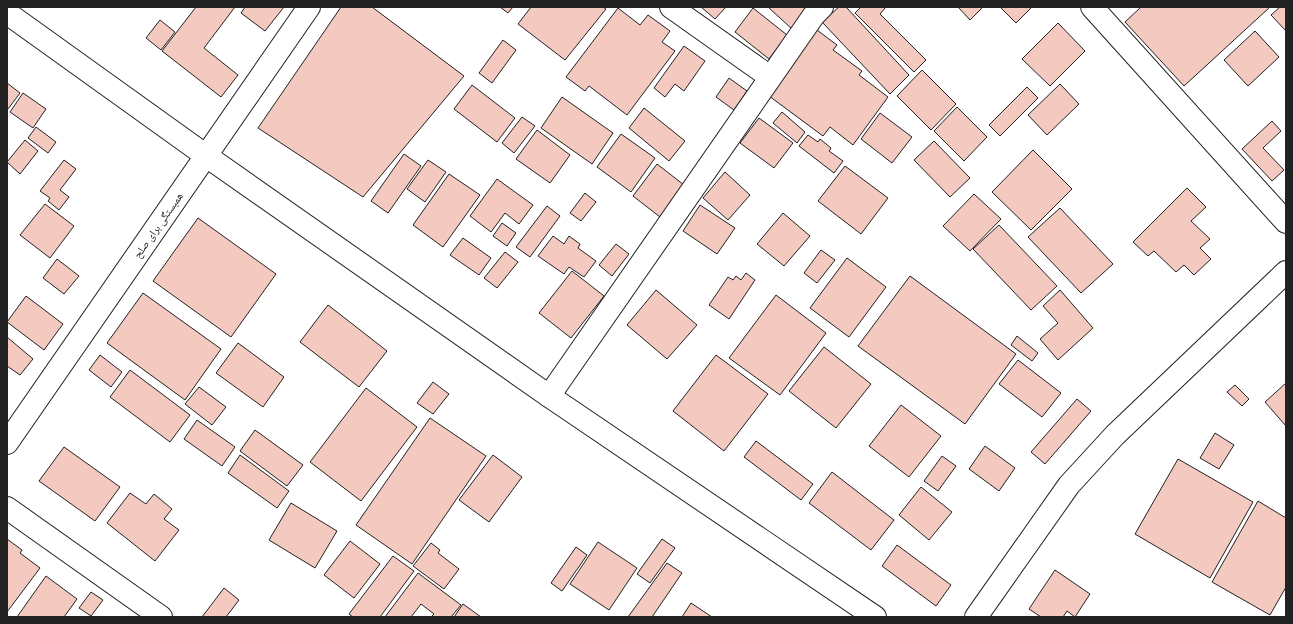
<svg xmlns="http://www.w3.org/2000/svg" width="1293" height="624" viewBox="0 0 1293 624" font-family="'PT Sans Narrow','Noto Naskh Arabic',sans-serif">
<rect width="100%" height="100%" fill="#fff"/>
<g fill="#f3c9c0" stroke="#222">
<polygon points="196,7 235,7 204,48 238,75 221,97 162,51"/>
<polygon points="245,7 284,7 265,31 241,13"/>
<polygon points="341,7 372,7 464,76 363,197 258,128"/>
<polygon points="500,7 513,7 508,13"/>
<polygon points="531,7 603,7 606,9 565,60 518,24"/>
<polygon points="701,7 726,7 715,19"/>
<polygon points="768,7 812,7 792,29"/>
<polygon points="839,7 846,7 909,75 890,94 822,22"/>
<polygon points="861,7 886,7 880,14 926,60 914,72 855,13"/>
<polygon points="958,7 983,7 970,20"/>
<polygon points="1000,7 1032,7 1016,23"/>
<polygon points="1141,7 1270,7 1184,86 1125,22"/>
<polygon points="1280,7 1286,7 1286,31 1271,15"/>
<polygon points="618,8 640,25 648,15 670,31 662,42 675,51 627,115 589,86 585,91 566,77"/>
<polygon points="753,8 787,35 769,59 735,32"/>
<polygon points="160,20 175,32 161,50 146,38"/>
<polygon points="1058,23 1085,51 1050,86 1022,59"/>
<polygon points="813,27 837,45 833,50 862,71 859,75 888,97 853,145 830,127 823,136 765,93"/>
<polygon points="1255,31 1279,57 1248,86 1224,60"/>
<polygon points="503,40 516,50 492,83 479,73"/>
<polygon points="684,46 705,61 684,91 675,84 665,97 654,88"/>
<polygon points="922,70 956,104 931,130 897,96"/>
<polygon points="729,78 747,91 734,110 716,97"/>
<polygon points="7,83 20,93 8,109 7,108"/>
<polygon points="1060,84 1079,104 1047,135 1028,115"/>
<polygon points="472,85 515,118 497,142 454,109"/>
<polygon points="1027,87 1038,98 1000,136 989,125"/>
<polygon points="23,93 46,109 33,128 10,112"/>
<polygon points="562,97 613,133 592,164 541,128"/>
<polygon points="957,107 987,137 964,161 934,131"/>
<polygon points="644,108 685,141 669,161 629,128"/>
<polygon points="782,112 805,132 797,143 773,123"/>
<polygon points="880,113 912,137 892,163 861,139"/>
<polygon points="522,117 535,126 514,153 502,143"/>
<polygon points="759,118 793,143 774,168 740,143"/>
<polygon points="1272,121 1281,131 1263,148 1284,170 1272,181 1242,149"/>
<polygon points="36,127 56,142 48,153 28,138"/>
<polygon points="537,130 570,155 550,183 516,159"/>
<polygon points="621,134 655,158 631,192 597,167"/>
<polygon points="808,135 818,142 820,139 831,148 829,151 843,161 834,173 799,146"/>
<polygon points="25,140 38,151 20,174 7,162"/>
<polygon points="934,141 970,178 950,197 914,160"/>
<polygon points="1033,150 1072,189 1031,230 992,192"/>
<polygon points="404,154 421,166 388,213 371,201"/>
<polygon points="64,160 76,169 60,190 69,197 59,210 48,201 50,198 40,191"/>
<polygon points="428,160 446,172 425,202 407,189"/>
<polygon points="657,164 684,185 660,217 633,196"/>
<polygon points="845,166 888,198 861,234 818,201"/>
<polygon points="725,172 750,195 728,220 703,198"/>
<polygon points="449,174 480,195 443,247 413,225"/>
<polygon points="497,179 533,205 519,224 505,213 491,232 470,216"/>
<polygon points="1187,188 1206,207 1191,221 1210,239 1200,248 1211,259 1194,275 1184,265 1176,272 1154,251 1148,256 1133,242"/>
<polygon points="585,193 596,202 581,221 570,213"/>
<polygon points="974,194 1001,219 970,251 943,226"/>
<polygon points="45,204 74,226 50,258 20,235"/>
<polygon points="700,205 735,228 717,254 683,231"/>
<polygon points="547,206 560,216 530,257 516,247"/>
<polygon points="1060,208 1113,264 1081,293 1028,237"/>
<polygon points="783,213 810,236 784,266 757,244"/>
<polygon points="198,218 276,274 231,337 153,281"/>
<polygon points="502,223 516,233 507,246 493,236"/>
<polygon points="999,225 1057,286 1031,310 973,249"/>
<polygon points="553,236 564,244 569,236 580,244 578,248 596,261 584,277 569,267 564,274 538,256"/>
<polygon points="463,238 491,258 479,275 450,255"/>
<polygon points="616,244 629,254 612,276 599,265"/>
<polygon points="821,250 835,260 817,283 804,273"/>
<polygon points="505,252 518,262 497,288 484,278"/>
<polygon points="847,258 886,287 849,337 810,308"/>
<polygon points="57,259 79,276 64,294 43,278"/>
<polygon points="572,271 604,296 571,338 539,313"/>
<polygon points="746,273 755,280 729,319 709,305 728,277 733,280 736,276 741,280"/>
<polygon points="910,276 1016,354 965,424 858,346"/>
<polygon points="656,290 697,325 667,359 627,325"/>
<polygon points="1060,290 1093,328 1058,360 1040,339 1058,323 1043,306"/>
<polygon points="143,293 221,349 185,400 107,343"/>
<polygon points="776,295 826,333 780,395 729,358"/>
<polygon points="26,296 63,324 44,350 7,322"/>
<polygon points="328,305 387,351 359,387 300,342"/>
<polygon points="1017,336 1038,353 1032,361 1011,345"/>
<polygon points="7,337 33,359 20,375 7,366"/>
<polygon points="238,343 284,377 263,407 216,373"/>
<polygon points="824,347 871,384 836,428 789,391"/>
<polygon points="100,355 122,372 111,387 89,370"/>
<polygon points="716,355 768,394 724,451 673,411"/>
<polygon points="1018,360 1061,393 1042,417 999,384"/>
<polygon points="130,370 190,415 170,442 110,397"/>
<polygon points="433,382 449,394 433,414 417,403"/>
<polygon points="1286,383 1286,426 1265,402"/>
<polygon points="1235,385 1249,399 1242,406 1227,392"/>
<polygon points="199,387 226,407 212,425 185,404"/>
<polygon points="366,388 417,427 361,501 310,462"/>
<polygon points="1077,399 1091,411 1045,464 1031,452"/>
<polygon points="901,405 941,436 909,477 869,446"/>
<polygon points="430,418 486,456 412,564 356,525"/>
<polygon points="197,420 235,447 222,466 184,439"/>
<polygon points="255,430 303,465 287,486 240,451"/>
<polygon points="1215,433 1234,445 1219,469 1200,458"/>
<polygon points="756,441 813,484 801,500 744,457"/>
<polygon points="985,446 1015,468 999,491 969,469"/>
<polygon points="64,447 120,487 95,521 39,481"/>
<polygon points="240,455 289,491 277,508 228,473"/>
<polygon points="493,455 522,477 489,522 459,500"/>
<polygon points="942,456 956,466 938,491 924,481"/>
<polygon points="1178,459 1253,502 1210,578 1135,534"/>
<polygon points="832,472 894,520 871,550 809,503"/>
<polygon points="921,487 952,512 929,540 899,515"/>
<polygon points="130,493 146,504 154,494 172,509 164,519 179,530 155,561 107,523"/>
<polygon points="1258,501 1286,518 1286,587 1270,615 1212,582"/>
<polygon points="291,503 337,531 315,568 269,540"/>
<polygon points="7,539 22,550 20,553 40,568 7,612"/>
<polygon points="662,539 675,548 650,583 637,574"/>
<polygon points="350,541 380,564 354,598 324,575"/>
<polygon points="598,542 637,568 609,610 570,584"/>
<polygon points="431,543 440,550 438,553 459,569 444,589 413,566"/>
<polygon points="897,545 951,585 936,606 882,566"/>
<polygon points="576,547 587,555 562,591 551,583"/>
<polygon points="393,556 414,571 380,617 353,617 349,614"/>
<polygon points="667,563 682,573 652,617 628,617"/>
<polygon points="1055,570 1090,594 1075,617 1067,611 1063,617 1041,617 1029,609"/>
<polygon points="418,573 461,605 451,617 431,617 434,614 421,604 411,617 385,617"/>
<polygon points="46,576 77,599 64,617 17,617"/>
<polygon points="224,588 239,600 226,617 202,617"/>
<polygon points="91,592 103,600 91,616 79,608"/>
<polygon points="691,603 712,617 682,617"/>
<polygon points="463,604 481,617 454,617"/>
</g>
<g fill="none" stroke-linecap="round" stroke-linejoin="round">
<defs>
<g id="minor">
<polyline points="671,7 770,77"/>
<polyline points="1092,7 1286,222"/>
<polyline points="7,13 205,155 549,396 875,617"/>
<polyline points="549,396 814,15 822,7"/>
<polyline points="7,443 309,7"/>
<polyline points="7,508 161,617"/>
<polyline points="976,617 1069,485 1115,435 1286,272"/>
</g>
</defs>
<use href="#minor" stroke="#222" stroke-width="24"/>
<use href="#minor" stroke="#fff" stroke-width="22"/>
</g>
<g text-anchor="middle" stroke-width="3" stroke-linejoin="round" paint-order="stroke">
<g font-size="11" fill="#222" stroke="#fff">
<text transform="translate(158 225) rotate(-55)" y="4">همبستگی برای صلح</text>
</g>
</g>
<rect width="1293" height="624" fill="none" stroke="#222222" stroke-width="16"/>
</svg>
